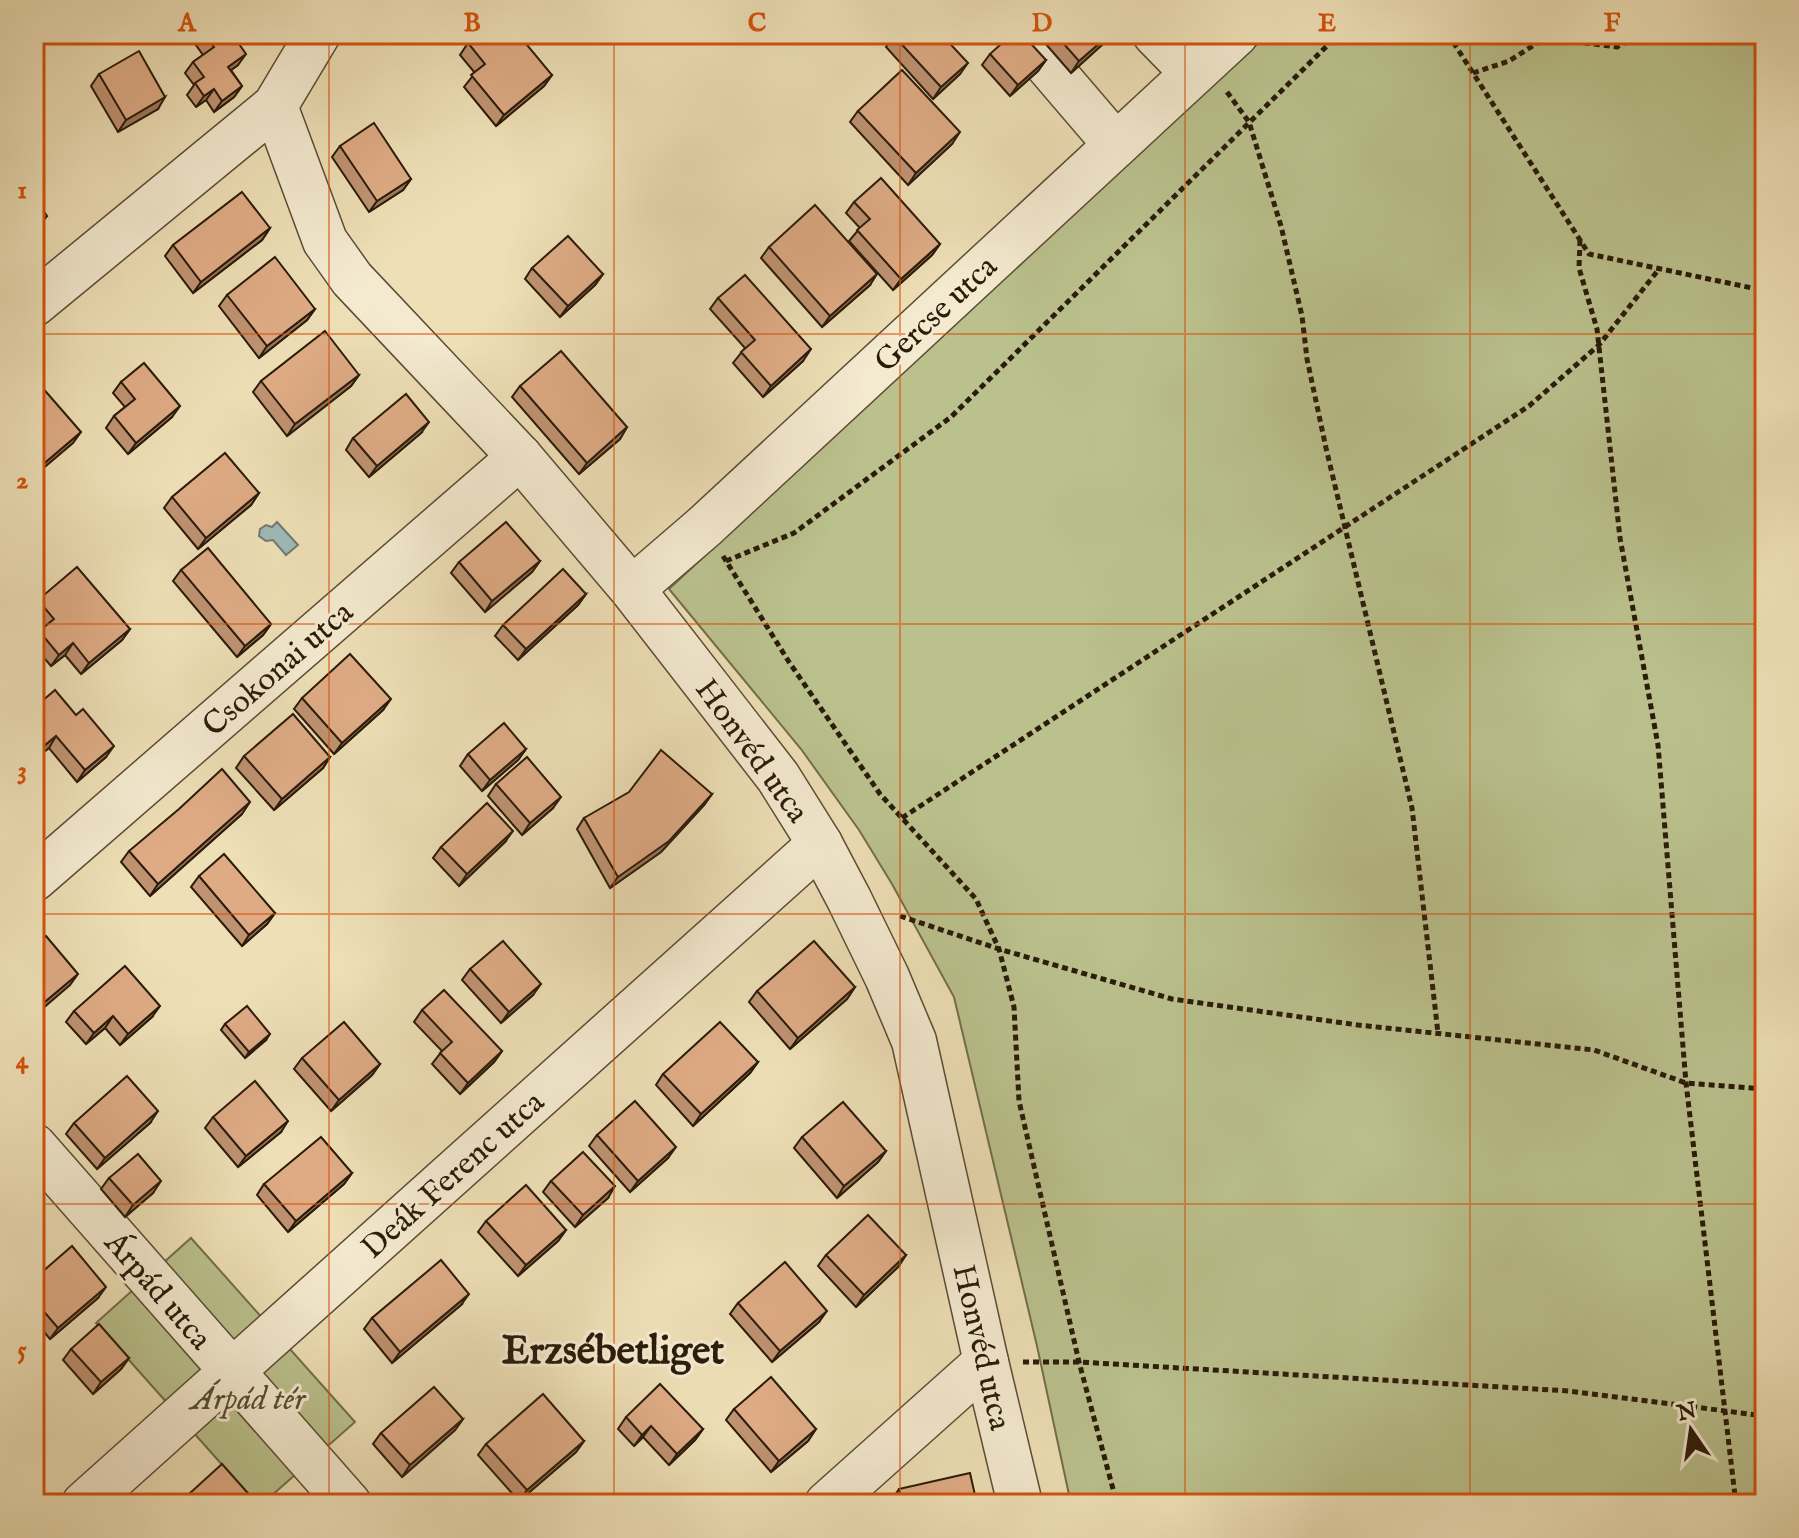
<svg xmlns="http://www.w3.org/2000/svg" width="1799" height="1538" viewBox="0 0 1799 1538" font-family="'IM FELL English',serif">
<rect width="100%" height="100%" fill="#eedfb6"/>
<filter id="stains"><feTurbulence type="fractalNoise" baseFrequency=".0025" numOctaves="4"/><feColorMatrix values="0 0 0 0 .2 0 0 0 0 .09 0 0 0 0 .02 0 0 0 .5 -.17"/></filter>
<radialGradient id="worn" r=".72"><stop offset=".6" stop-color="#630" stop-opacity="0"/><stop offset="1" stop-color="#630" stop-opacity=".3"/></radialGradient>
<g fill="#bac18d" stroke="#726e4c" stroke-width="2">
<polygon points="1268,34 1765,34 1765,1504 1071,1504 1037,1346 954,997 892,884 859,830 801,749 669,589"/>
<polygon points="191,1238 355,1422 262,1504 257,1504 96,1323"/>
</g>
<polygon fill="#9ebab9" stroke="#707a73" stroke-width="2" points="277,522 298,545 286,555 273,540 266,541 259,536 260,529 266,525 272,527"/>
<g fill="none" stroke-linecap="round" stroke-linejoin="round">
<defs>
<g id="minor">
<polyline points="1021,34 1116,145"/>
<polyline points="1155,34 1193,73"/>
<polyline points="275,106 325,241 352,279 520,457 632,589 778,777 820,844 849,899 887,977 914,1041 986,1362 1020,1504"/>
<polyline points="34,304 275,106 318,34"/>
<polyline points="632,589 704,527 1236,34"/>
<polyline points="34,879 520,457"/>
<polyline points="34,1146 349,1504"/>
<polyline points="84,1504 820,844"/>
<polyline points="827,1504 986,1362"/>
</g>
</defs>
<use href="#minor" stroke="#5b4c35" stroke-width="47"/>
<g stroke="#2a1b0a" stroke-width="5" stroke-dasharray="6 4" stroke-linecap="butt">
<polyline points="1448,34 1589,254 1757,289 1765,289"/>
<polyline points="1709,34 1718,34"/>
<polyline points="1473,73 1509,61 1545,38 1617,47 1640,34"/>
<polyline points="1227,92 1249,122 1281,226 1302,316 1307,359 1326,448 1412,808 1438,1033"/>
<polyline points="1580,240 1579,268 1597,329 1620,538 1658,745 1686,1083 1736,1504"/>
<polyline points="723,556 789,662 880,794 976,899 999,949 1014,1007 1019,1101 1079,1362 1117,1504"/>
<polyline points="726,561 794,533 951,417 1339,34"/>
<polyline points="902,818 1529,406 1599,345 1659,269"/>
<polyline points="900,916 999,949 1172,999 1358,1025 1594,1050 1686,1083 1765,1089"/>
<polyline points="1023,1362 1079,1362 1569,1391 1765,1416"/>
</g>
<use href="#minor" stroke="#f4ead0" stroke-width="44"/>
</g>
<g fill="#bf9372" stroke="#2a1b0a" stroke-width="2">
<polygon points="188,34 236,34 234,37 238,65 231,70 242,86 234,97 214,112 206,100 196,107 187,95 194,85 185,73 193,62 203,55"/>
<polygon points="1037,34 1114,34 1071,73"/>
<polygon points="894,36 960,74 933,99 886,47"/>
<polygon points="468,43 552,75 544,86 496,126 464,87 475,73 460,55"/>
<polygon points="990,54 1046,60 1038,71 1010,96 982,65"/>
<polygon points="99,74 158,109 118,132 91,86"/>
<polygon points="858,111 952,144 908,185 850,122"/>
<polygon points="340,146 411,179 403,190 369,212 332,157"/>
<polygon points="854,202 940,244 932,255 893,290 849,241 860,228 846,213"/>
<polygon points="270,228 262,240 193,293 165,256 173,245"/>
<polygon points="769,247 870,285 822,327 761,258"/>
<polygon points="532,268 603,274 595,285 560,317 525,279"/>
<polygon points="227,295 315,309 307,320 259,358 219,306"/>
<polygon points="718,298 803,361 763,397 733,363 745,348 710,309"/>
<polygon points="359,375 351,386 287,436 253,392 261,381"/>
<polygon points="121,382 172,417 128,454 106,428 114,416 125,407 113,393"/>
<polygon points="520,386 627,427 620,439 579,474 512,397"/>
<polygon points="421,433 369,477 346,450 353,438"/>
<polygon points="259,493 251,505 198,549 164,508 172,497"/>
<polygon points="540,561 532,572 485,612 451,573 459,562"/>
<polygon points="181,570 271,624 263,635 237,657 173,581"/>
<polygon points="586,594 578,605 518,660 495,636 503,625"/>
<polygon points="38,600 130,629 122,640 81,674 65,655 51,666 34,646 34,638 44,627 34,616 34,605"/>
<polygon points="302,698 383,710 334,754 294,709"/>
<polygon points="34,708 106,757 77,782 49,748 37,757 34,753"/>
<polygon points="526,749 518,760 482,791 460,766 468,754"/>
<polygon points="244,756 330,757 323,768 274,810 236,768"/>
<polygon points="496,784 553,808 522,835 488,796"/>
<polygon points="712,794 704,805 661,852 610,888 577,829 584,818"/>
<polygon points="242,814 150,896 121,862 129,851"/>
<polygon points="505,842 459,886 433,858 441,847"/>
<polygon points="199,876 275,913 267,924 242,946 191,887"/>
<polygon points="470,969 533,995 501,1023 462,980"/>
<polygon points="855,987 847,999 790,1049 749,1002 757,991"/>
<polygon points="422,1010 502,1051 494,1062 460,1094 432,1064 442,1051 414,1022"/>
<polygon points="74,1011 152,1017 120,1045 105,1028 86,1044 66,1022"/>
<polygon points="225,1024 266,1040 245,1058 221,1030"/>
<polygon points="302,1058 380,1064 372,1075 331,1111 294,1069"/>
<polygon points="758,1062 750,1073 693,1126 656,1085 663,1074"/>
<polygon points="213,1117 281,1132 238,1167 205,1128"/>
<polygon points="74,1123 150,1123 97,1169 66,1134"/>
<polygon points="597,1135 668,1158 630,1192 589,1146"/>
<polygon points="802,1137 886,1151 878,1162 837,1198 794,1148"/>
<polygon points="352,1173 344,1184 288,1232 257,1195 264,1184"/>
<polygon points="109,1178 153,1193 125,1217 101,1189"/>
<polygon points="551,1181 608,1198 575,1227 543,1192"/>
<polygon points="486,1221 566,1230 558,1241 518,1276 478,1232"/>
<polygon points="826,1255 906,1255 898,1267 856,1307 818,1266"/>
<polygon points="34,1279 98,1298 50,1339 34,1320"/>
<polygon points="738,1303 819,1322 772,1362 730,1314"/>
<polygon points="461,1305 392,1363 364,1329 372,1318"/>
<polygon points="71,1349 129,1358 121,1369 93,1394 63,1360"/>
<polygon points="734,1409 816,1429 808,1441 771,1472 726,1420"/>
<polygon points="626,1417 703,1429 695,1440 669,1465 643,1437 634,1446 618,1429"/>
<polygon points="463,1419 455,1430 402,1477 373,1444 381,1433"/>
<polygon points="584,1441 576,1452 519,1501 478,1455 486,1444"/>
<polygon points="899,1489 977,1504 892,1504 891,1501"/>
</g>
<g fill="#9b785d" stroke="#2a1b0a" stroke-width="2">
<polygon points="1110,34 1114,34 1071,73 1079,61"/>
<polygon points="246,54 238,65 220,78 228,67"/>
<polygon points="1046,60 1038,71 1010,96 1018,85"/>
<polygon points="968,63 960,74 933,99 941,87"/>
<polygon points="552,75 544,86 496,126 504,115"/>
<polygon points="242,86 234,97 214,112 222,101"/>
<polygon points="214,89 206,100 196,107 204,96"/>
<polygon points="165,97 158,109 118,132 126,120"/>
<polygon points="960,132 952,144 908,185 916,173"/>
<polygon points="411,179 403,190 369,212 377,201"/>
<polygon points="47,216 39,227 34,230 34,225"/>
<polygon points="270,228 262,240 193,293 201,282"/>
<polygon points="940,244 932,255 893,290 901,279"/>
<polygon points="603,274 595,285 560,317 568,306"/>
<polygon points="877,274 870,285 822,327 830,316"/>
<polygon points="315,309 307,320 259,358 267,346"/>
<polygon points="811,349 803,361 763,397 771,386"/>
<polygon points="359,375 351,386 287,436 295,424"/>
<polygon points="180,406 172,417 128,454 136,443"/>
<polygon points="429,422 421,433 369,477 377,466"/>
<polygon points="627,427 620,439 579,474 587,463"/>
<polygon points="81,432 73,443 34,476 34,472"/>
<polygon points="259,493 251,505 198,549 206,538"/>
<polygon points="540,561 532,572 485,612 492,601"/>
<polygon points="586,594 578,605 518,660 526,649"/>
<polygon points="271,624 263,635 237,657 245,646"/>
<polygon points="130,629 122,640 81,674 89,663"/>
<polygon points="73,643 65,655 51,666 59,655"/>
<polygon points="391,699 383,710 334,754 342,743"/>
<polygon points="56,736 49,748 37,757 45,745"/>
<polygon points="114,746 106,757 77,782 85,770"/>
<polygon points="526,749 518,760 482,791 490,780"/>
<polygon points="330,757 323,768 274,810 282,799"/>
<polygon points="712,794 704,805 661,852 610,888 618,877"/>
<polygon points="561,797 553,808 522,835 530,823"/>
<polygon points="250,802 242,814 150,896 158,884"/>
<polygon points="44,814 37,825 34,828 34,823"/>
<polygon points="513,831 505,842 459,886 467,874"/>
<polygon points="275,913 267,924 242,946 249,935"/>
<polygon points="78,974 70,985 34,1016 34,1011"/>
<polygon points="541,984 533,995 501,1023 509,1012"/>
<polygon points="855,987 847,999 790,1049 798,1038"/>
<polygon points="160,1006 152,1017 120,1045 128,1034"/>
<polygon points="113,1016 105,1028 86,1044 94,1033"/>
<polygon points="270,1034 266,1040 245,1058 249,1052"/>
<polygon points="502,1051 494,1062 460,1094 468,1083"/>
<polygon points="758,1062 750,1073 693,1126 701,1114"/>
<polygon points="380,1064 372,1075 331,1111 339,1100"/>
<polygon points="158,1111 150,1123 97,1169 105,1158"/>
<polygon points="288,1121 281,1132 238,1167 246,1156"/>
<polygon points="676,1147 668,1158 630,1192 638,1181"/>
<polygon points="886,1151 878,1162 837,1198 844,1186"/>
<polygon points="352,1173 344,1184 288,1232 296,1221"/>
<polygon points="161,1181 153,1193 125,1217 133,1205"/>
<polygon points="615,1186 608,1198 575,1227 583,1215"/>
<polygon points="566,1230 558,1241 518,1276 526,1265"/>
<polygon points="906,1255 898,1267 856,1307 864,1295"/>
<polygon points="106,1287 98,1298 50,1339 58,1328"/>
<polygon points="469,1294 461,1305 392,1363 400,1352"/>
<polygon points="827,1311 819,1322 772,1362 780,1351"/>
<polygon points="129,1358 121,1369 93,1394 101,1382"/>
<polygon points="463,1419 455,1430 402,1477 410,1465"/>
<polygon points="651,1426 643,1437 634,1446 642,1435"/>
<polygon points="703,1429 695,1440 669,1465 677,1454"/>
<polygon points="816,1429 808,1441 771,1472 779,1461"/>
<polygon points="584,1441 576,1452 519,1501 527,1490"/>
</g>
<g fill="#deab85" stroke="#2a1b0a" stroke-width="2">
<polygon points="204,34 232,34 246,54 228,67 242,86 222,101 214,89 204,96 195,83 204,77 193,62 214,47"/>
<polygon points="480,34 518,34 552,75 504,115 471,75 485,64 468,43"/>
<polygon points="896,34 941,34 968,63 941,87 894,36"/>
<polygon points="1012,34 1022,34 1046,60 1018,85 990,54"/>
<polygon points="1055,34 1110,34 1079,61"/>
<polygon points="139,51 165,97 126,120 99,74"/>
<polygon points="902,70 960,132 916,173 858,111"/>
<polygon points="374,123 411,179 377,201 340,146"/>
<polygon points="881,178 940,244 901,279 857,230 870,219 854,202"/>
<polygon points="242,192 270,228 201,282 173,245"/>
<polygon points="34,197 47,216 34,225"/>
<polygon points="815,205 877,274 830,316 769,247"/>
<polygon points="568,236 603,274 568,306 532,268"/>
<polygon points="275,257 315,309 267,346 227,295"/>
<polygon points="745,275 811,349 771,386 741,352 755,340 718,298"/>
<polygon points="325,331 359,375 295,424 261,381"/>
<polygon points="561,351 627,427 587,463 520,386"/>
<polygon points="144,363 180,406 136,443 114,416 135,399 121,382"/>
<polygon points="34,378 81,432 34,472"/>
<polygon points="406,394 429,422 377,466 353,438"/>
<polygon points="225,453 259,493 206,538 172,497"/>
<polygon points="506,522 540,561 492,601 459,562"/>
<polygon points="208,548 271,624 245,646 181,570"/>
<polygon points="77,567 130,629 89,663 73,643 59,655 39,631 54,619 38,600"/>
<polygon points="563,569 586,594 526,649 503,625"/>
<polygon points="350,654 391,699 342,743 302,698"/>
<polygon points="55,690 76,715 83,709 114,746 85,770 56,736 45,745 34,732 34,708"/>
<polygon points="293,714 330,757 282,799 244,756"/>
<polygon points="504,723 526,749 490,780 468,754"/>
<polygon points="661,750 712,794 669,841 618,877 584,818 629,792"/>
<polygon points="527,757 561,797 530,823 496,784"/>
<polygon points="222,769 250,802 158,884 129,851 179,809"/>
<polygon points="34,802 44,814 34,823"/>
<polygon points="487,803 513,831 467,874 441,847"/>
<polygon points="224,854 275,913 249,935 199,876"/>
<polygon points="46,936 78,974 34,1011 34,947"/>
<polygon points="503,941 541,984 509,1012 470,969"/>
<polygon points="814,941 855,987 798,1038 757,991"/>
<polygon points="125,966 160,1006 128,1034 113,1016 94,1033 74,1011"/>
<polygon points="444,990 502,1051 468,1083 440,1053 452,1042 422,1010"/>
<polygon points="247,1006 270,1034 249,1052 225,1024"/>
<polygon points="344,1022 380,1064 339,1100 302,1058"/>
<polygon points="720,1022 758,1062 701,1114 663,1074"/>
<polygon points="127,1076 158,1111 105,1158 74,1123"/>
<polygon points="255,1081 288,1121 246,1156 213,1117"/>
<polygon points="635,1101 676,1147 638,1181 597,1135"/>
<polygon points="843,1102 886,1151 844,1186 802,1137"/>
<polygon points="321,1137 352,1173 296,1221 264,1184"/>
<polygon points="583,1152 615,1186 583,1215 551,1181"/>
<polygon points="138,1154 161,1181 133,1205 109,1178"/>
<polygon points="526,1185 566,1230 526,1265 486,1221"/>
<polygon points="868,1215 906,1255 864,1295 826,1255"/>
<polygon points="72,1246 106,1287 58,1328 34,1300 34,1279"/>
<polygon points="441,1260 469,1294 400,1352 372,1318"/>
<polygon points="785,1262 827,1311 780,1351 738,1303"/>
<polygon points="99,1324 129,1358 101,1382 71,1349"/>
<polygon points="771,1377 816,1429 779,1461 734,1409"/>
<polygon points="660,1384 703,1429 677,1454 651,1426 642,1435 626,1417"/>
<polygon points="434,1387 463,1419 410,1465 381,1433"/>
<polygon points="543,1394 584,1441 527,1490 486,1444"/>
<polygon points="222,1464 254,1500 250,1504 178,1504"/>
<polygon points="970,1473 977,1504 902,1504 899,1489"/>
</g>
<path fill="none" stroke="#d5530c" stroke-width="2" stroke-opacity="0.55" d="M329,34V1504M614,34V1504M900,34V1504M1185,34V1504M1470,34V1504M34,334H1765M34,624H1765M34,914H1765M34,1204H1765"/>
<g text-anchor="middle" stroke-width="6" stroke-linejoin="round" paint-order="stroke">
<g font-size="32" fill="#2a1b0a" stroke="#f4ead0">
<text transform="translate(935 313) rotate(-43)" y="11">Gercse utca</text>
<text transform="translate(277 668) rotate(-41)" y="11">Csokonai utca</text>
<text transform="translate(753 750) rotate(54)" y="11">Honvéd utca</text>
<text transform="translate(452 1174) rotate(-42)" y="11">Deák Ferenc utca</text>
<text transform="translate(159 1290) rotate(49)" y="11">Árpád utca</text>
<text transform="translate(983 1347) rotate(77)" y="11">Honvéd utca</text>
</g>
<g font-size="32" font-style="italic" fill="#554d31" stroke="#f4ead0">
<text x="248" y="1409">Árpád tér</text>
</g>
<g font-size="40" font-weight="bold" fill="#2a1b0a" stroke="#f4ead0">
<text x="613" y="1363">Erzsébetliget</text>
</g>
</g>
<rect width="1799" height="1538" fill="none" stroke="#eedfb6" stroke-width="88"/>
<g transform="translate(1691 1430) rotate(347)" stroke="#f4ead0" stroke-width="6" paint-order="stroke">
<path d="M0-6L14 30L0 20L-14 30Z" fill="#2a1b0a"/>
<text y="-12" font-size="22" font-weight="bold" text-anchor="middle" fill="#2a1b0a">N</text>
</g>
<rect x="44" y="44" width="1711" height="1450" fill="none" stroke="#d5530c" stroke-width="3"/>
<g font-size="26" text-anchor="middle" font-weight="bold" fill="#d5530c">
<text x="187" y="31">A</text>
<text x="472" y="31">B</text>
<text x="757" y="31">C</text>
<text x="1042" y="31">D</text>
<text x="1327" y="31">E</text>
<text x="1612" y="31">F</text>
<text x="22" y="198">1</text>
<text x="22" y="488">2</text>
<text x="22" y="778">3</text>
<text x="22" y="1068">4</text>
<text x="22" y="1358">5</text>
</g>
<rect width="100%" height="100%" filter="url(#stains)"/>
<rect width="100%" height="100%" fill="url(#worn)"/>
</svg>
